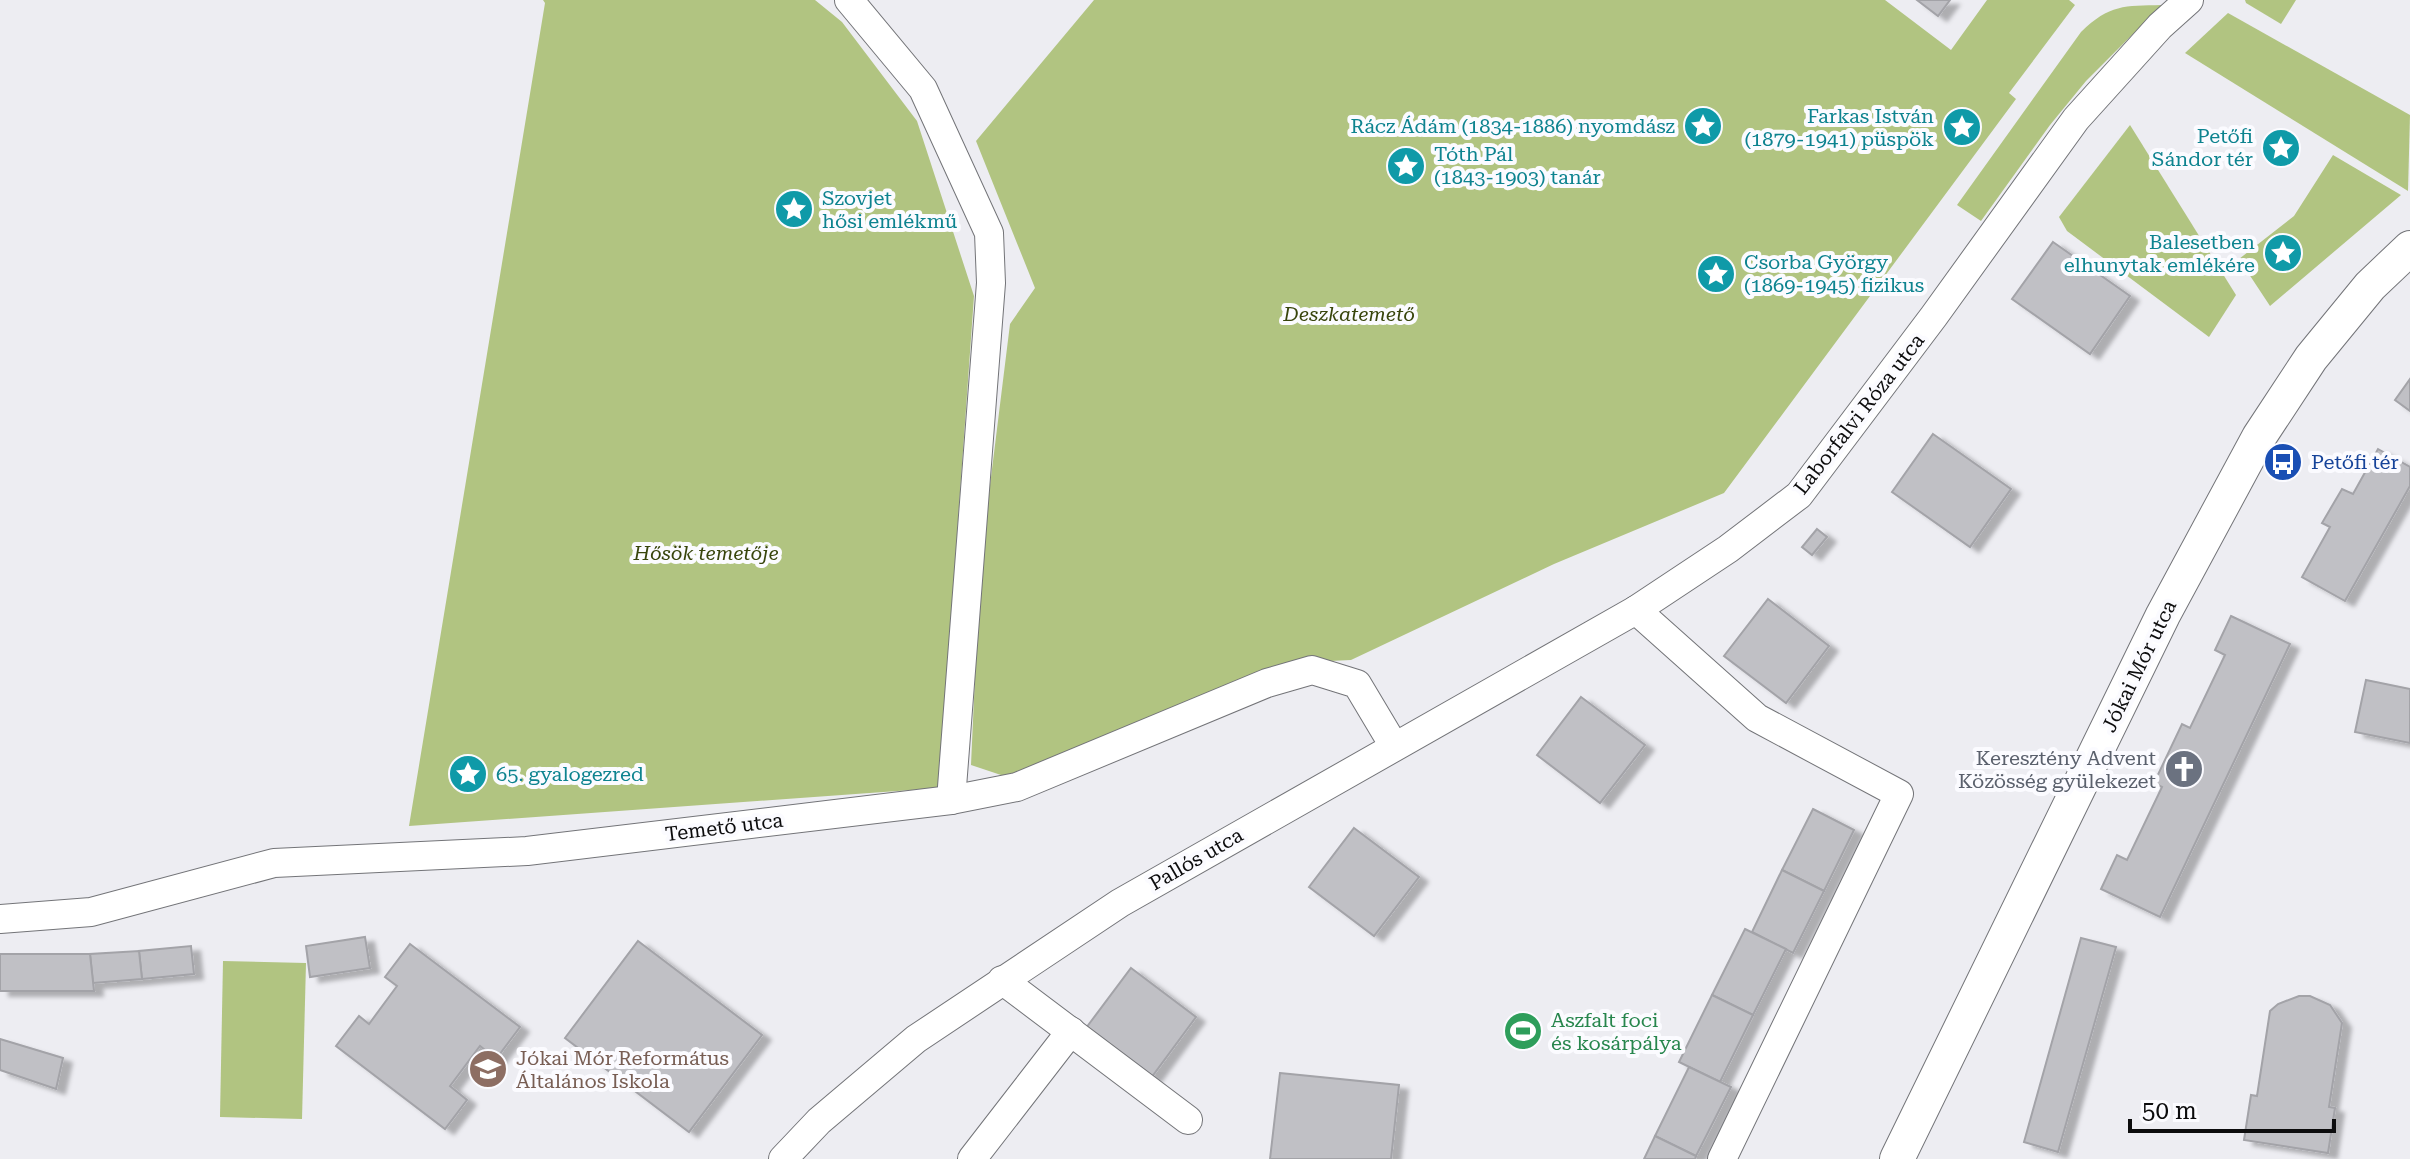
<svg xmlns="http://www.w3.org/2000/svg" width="2410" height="1159" viewBox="0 0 2410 1159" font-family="'Roboto Serif',serif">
<defs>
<filter id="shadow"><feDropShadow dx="9" dy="5" stdDeviation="2" flood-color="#0004"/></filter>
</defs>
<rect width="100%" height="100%" fill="#ededf2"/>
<g fill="#b1c481">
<polygon points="543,0 815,0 842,22 917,121 974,296 939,788 409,826 545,3"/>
<polygon points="1094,0 1885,0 1951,50 1987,0 2069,0 2075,5 2009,93 2016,99 1724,493 1554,564 1351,660 1308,662 1010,778 971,765 980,566 1010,324 1035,288 976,141"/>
<polygon points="2245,0 2296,0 2281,24 2246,3"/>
<path d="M2162,5L2086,81L2050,125L1981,221L1957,205L2081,32C2110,4 2124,6 2162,5Z"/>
<polygon points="2228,13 2410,115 2408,191 2185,53"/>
<polygon points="2130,125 2236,295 2209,337 2067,231 2059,217"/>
<polygon points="2333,155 2401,195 2270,306 2239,259 2294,216"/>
<polygon points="223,961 306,963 302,1119 220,1117"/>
</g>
<g fill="#c0c0c5" stroke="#a3a3a8" stroke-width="2" filter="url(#shadow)">
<polygon points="1917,0 1950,0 1938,16"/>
<polygon points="2053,242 2130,296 2090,354 2012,299"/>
<polygon points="2410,379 2410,411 2395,400"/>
<polygon points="1933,434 2011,489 1970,547 1892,492"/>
<polygon points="2378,449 2410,467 2410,486 2345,601 2302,577 2330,527 2322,523 2342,489 2353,494"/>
<polygon points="1817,529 1827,537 1812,555 1802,547"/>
<polygon points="1768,599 1829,646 1786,703 1724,656"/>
<polygon points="2231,616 2290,644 2160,917 2101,889 2117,855 2127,860 2162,787 2154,783 2182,724 2190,728 2225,655 2215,650"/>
<polygon points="2366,680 2410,689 2410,743 2355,732"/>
<polygon points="1581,697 1645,745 1600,803 1537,755"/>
<polygon points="1813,809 1854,830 1824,891 1782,870"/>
<polygon points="1354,828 1419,877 1374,936 1309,887"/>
<polygon points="1782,870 1824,891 1793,953 1752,932"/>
<polygon points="1745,929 1786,949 1753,1015 1712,995"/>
<polygon points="365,937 370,968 310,977 306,946"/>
<polygon points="2081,938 2116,947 2058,1152 2024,1142"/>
<polygon points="638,941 762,1035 689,1132 565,1038"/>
<polygon points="410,944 520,1027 496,1059 480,1046 450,1086 467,1100 445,1129 336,1046 359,1016 369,1024 397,986 385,977"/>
<polygon points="191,946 194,974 142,979 139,951"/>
<polygon points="139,951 142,979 93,983 90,954"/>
<polygon points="0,954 90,954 94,991 0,991"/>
<polygon points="1131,968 1196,1017 1151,1078 1086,1028"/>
<polygon points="1712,995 1753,1015 1720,1082 1679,1062"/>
<polygon points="2299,996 2310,996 2330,1005 2342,1023 2329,1107 2335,1108 2328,1153 2244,1140 2251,1095 2257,1096 2270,1011 2278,1004"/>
<polygon points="0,1039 63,1058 56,1089 0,1070"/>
<polygon points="1689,1067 1731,1087 1696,1156 1655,1136"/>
<polygon points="1280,1073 1399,1085 1391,1159 1270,1159"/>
<polygon points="1655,1136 1696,1156 1695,1159 1644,1159"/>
</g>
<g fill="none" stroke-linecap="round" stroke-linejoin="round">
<defs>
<g id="minor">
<polyline points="849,0 923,89 989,233 991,283 951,800"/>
<polyline points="1636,610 1757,718 1899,794 1722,1159"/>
<polyline points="0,919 91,912 274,863 527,851 951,800 1017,787 1267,683 1312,670 1357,684 1394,746"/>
<polyline points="1002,980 1188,1120"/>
<polyline points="783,1159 819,1121 916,1039 1120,903 1636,610 1728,549 1799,495 1934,316 2076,119 2160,26 2189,0"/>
<polyline points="972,1159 1071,1031"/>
</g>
<polyline id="tertiary" points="1897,1159 2163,615 2259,437 2311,358 2370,286 2410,248"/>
</defs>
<use href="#minor" stroke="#737478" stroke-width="30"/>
<use href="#tertiary" stroke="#737478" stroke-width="36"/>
<use href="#minor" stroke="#fff" stroke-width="28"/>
<use href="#tertiary" stroke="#fff" stroke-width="34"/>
</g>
<defs>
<symbol id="sight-disc" viewBox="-11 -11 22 22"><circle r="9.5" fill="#0f9aa8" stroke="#fbfbff"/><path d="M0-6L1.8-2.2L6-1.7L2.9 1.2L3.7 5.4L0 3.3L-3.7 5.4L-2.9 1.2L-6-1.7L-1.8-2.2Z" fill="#fff"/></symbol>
<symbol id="bus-disc" viewBox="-11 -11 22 22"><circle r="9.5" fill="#1a4fb4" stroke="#fbfbff"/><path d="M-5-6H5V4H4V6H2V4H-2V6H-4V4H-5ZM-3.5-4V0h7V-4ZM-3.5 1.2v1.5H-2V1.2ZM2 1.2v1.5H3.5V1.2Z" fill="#fff"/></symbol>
<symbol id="church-disc" viewBox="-11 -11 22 22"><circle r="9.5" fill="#6b7280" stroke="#fbfbff"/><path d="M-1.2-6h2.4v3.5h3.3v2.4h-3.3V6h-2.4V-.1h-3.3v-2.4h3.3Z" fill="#fff"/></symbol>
<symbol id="stadium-disc" viewBox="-11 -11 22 22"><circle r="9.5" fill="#2e9e5b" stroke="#fbfbff"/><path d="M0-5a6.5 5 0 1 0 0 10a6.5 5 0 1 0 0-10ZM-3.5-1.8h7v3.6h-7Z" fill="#fff"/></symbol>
<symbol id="school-disc" viewBox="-11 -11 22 22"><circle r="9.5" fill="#8d6e63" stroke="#fbfbff"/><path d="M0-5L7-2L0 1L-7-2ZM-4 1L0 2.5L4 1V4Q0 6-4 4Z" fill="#fff"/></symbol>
</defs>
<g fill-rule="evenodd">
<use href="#sight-disc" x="1681" y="104" width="44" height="44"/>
<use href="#sight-disc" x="1940" y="105" width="44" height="44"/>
<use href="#sight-disc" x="2259" y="126" width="44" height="44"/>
<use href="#sight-disc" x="1384" y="144" width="44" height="44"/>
<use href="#sight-disc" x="772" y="187" width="44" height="44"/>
<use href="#sight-disc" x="2261" y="231" width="44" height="44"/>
<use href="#sight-disc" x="1694" y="252" width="44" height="44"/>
<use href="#bus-disc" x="2261" y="440" width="44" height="44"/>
<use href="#church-disc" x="2162" y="747" width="44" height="44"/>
<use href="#sight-disc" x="446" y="752" width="44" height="44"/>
<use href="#stadium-disc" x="1501" y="1009" width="44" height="44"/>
<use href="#school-disc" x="466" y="1047" width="44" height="44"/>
</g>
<g text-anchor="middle" stroke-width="8" stroke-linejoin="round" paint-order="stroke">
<g font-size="20" fill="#0d838f" stroke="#fbfbff" text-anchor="end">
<text x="1934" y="123">Farkas István<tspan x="1934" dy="23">(1879-1941) püspök</tspan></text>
<text x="1675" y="133">Rácz Ádám (1834-1886) nyomdász</text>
<text x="2253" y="143">Petőfi<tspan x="2253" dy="23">Sándor tér</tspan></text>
<text x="1434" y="161" text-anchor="start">Tóth Pál<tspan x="1434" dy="23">(1843-1903) tanár</tspan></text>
<text x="822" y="205" text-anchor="start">Szovjet<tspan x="822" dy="23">hősi emlékmű</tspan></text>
<text x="2255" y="249">Balesetben<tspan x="2255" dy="23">elhunytak emlékére</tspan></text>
<text x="1744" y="269" text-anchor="start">Csorba György<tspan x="1744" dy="23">(1869-1945) fizikus</tspan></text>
<text x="496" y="781" text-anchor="start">65. gyalogezred</text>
</g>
<g font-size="20" font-style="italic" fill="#38450c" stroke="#fbfbff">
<text x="1349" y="321">Deszkatemető</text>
<text x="706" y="560">Hősök temetője</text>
</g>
<g font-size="20" fill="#0c0c0d" stroke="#fbfbff">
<text transform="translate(1859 414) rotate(-52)" y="7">Laborfalvi Róza utca</text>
<text transform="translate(2139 666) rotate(-64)" y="7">Jókai Mór utca</text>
<text transform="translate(724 827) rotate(-7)" y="7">Temető utca</text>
<text transform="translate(1196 859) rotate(-30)" y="7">Pallós utca</text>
</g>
<g font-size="20" fill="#164399" stroke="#fbfbff" text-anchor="start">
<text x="2311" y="469">Petőfi tér</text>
</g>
<g font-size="20" fill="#5b616d" stroke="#fbfbff" text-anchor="end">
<text x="2156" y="765">Keresztény Advent<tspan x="2156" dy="23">Közösség gyülekezet</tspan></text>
</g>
<g font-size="20" fill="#27864d" stroke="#fbfbff" text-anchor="start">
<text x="1551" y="1027">Aszfalt foci<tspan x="1551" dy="23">és kosárpálya</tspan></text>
</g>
<g font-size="20" fill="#785e54" stroke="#fbfbff" text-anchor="start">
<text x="516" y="1065">Jókai Mór Református<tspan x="516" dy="23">Általános Iskola</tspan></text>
</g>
</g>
<path d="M2130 1119v12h204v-12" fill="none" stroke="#0c0c0d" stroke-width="4"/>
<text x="2142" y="1119" font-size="24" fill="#0c0c0d" stroke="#fbfbff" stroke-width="6" paint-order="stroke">50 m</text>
</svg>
